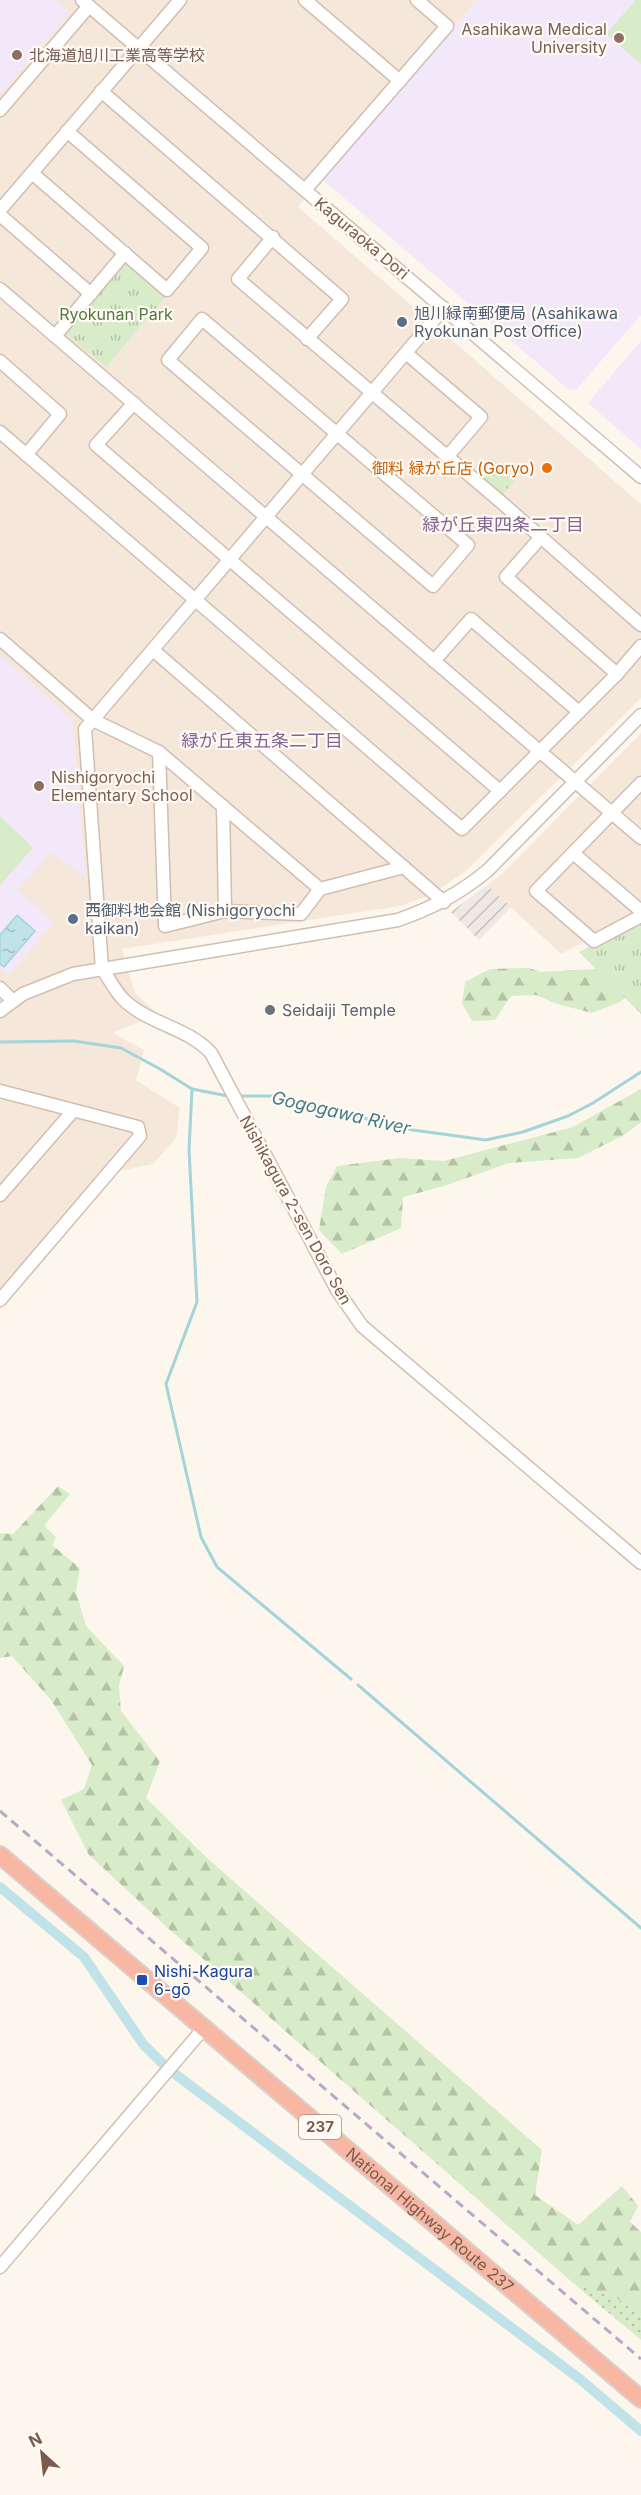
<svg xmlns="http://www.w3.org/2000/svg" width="641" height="2495" viewBox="0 0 641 2495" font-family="Inter,'Noto Sans JP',sans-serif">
<defs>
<pattern id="industrial-furrows" width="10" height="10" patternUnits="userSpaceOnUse" patternTransform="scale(1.5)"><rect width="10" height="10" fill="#efe9e4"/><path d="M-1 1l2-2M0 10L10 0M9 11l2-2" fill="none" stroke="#c7c0bb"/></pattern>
<pattern id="grass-dots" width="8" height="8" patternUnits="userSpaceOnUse" patternTransform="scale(1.5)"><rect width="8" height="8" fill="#d8ecc9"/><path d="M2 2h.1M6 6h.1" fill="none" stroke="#b4c2a5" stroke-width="1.8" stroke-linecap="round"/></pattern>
<pattern id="forest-firs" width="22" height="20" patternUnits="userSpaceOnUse" patternTransform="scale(1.5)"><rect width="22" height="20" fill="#d8ecc9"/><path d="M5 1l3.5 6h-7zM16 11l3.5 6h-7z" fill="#b4c2a5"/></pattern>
<pattern id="park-tufts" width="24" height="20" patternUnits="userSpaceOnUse" patternTransform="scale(1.5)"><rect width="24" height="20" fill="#d8ecc9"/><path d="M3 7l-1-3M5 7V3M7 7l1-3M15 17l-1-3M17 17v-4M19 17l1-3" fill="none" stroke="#b4c2a5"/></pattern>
<pattern id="water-ripples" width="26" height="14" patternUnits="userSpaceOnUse" patternTransform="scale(1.5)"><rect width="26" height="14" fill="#bfe3e8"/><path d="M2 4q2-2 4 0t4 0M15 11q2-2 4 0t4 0" fill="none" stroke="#a0bbbe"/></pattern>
</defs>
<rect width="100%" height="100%" fill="#fdf6ec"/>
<g fill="#f5e8da">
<polygon points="0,0 477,0 298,207 641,504 641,698 468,869 447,884 425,897 400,906 122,949 135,993 158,1014 113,1033 144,1050 136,1080 180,1108 176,1138 153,1164 119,1171 0,1309"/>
<polygon points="641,733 641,912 561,954 487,885 502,874"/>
</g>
<polygon fill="url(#industrial-furrows)" points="487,885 511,907 479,940 451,912"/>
<g fill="#f3e8fa">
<polygon points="0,0 56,0 67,10 67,16 0,94"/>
<polygon points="477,0 641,0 641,315 577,389 569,390 322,179"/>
<polygon points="641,341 641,449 588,403"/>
<polygon points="0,655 72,719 86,878 52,852 18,889 54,923 8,975 0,968"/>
</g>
<polygon fill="url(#grass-dots)" points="573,2283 616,2297 641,2317 641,2340"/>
<g fill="url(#forest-firs)">
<polygon points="627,956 641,985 620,1002 592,1013 554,1003 536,995 511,996 495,1020 472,1021 462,1003 465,982 490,969 529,968 541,972 594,969"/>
<polygon points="641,1089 641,1122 624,1135 578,1158 509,1163 444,1186 403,1197 401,1228 342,1254 319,1230 326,1187 337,1166 400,1158 444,1161 573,1127"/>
<polygon points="58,1486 70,1494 44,1526 56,1537 52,1545 80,1568 76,1592 86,1626 124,1666 119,1686 121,1711 160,1761 146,1798 208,1859 542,2150 535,2195 578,2225 622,2186 638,2206 630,2222 641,2232 641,2317 616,2297 573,2283 170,1930 89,1855 61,1800 84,1789 92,1765 51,1700 12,1656 0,1658 0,1533 13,1534"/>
</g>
<g fill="url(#park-tufts)">
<polygon points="127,261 167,295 106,367 65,333"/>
<polygon points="492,458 516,479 502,495 477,474"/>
<polygon points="641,921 641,1014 579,952"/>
</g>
<g fill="#d8ecc9">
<polygon points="636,0 641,0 641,64 606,34"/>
<polygon points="0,816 33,848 0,885"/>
</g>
<polygon fill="url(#water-ripples)" stroke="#a5d3da" stroke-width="1.5" points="17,915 35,931 4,967 0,964 0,935"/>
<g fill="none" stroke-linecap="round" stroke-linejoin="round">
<g stroke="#a5d3da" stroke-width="3">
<polyline points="0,1042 74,1041 121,1048 160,1069 192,1089 228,1096"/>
<polyline points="192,1089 189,1150 197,1302 166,1384 201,1537 217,1567 351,1679"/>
<polyline points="238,1096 272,1096 413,1130 486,1140 523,1132 568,1116 593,1103 641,1072"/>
<polyline points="358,1685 641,1928"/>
</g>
<g stroke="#bfe3e8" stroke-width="10">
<polyline points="0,1887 84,1957 143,2044 164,2065"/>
<polyline points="175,2074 581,2380 641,2431"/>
</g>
<defs>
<g id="minor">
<polyline points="82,0 641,477"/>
<polyline points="305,0 400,81"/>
<polyline points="101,91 342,299 307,339"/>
<polyline points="0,110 89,6"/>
<polyline points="32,173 167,290 202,248 67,131"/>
<polyline points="305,190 447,26 417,0"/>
<polyline points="0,210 180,0"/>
<polyline points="0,215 91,294"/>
<polyline points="273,237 238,279 501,502 641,625"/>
<polyline points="0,289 641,838"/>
<path d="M444,308L85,729L102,969C109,978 115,991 123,999C148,1024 187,1027 211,1053L337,1290L362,1326L641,1563"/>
<polygon points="202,319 468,545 433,586 168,360"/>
<polyline points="55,336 125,253"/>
<polyline points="406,353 481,417 447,457"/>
<polyline points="0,361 60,414 26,455"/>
<polyline points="134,403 96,445 500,791"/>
<polyline points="0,432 462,829 617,674 641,646"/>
<polyline points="541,537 506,577 617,674"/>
<polyline points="0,639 93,720 159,752 320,889"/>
<polyline points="153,650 444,902"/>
<polyline points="434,661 471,619 579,712"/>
<polyline points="159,752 165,926 225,911 301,914 320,889 404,867"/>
<polyline points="641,783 536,891 594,941 641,916"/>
<polyline points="223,806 225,911"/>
<polyline points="573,853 641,911"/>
<polyline points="0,988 13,1001"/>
<path d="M0,1011L23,994L73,974L398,920C432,908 459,894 487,871L641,715"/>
<polyline points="0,1091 138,1127 140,1136 0,1300"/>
<polyline points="0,1195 73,1111"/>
<polyline points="0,2267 204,2028"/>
</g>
<g id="highway">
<path id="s1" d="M0,1855L641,2399"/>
</g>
</defs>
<use href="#minor" stroke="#d1beb0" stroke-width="15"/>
<use href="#highway" stroke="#dad1cd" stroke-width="20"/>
<use href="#minor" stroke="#fff" stroke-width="12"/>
<use href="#highway" stroke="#f7b7a3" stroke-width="16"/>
<polyline stroke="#b9a8c9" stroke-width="3" stroke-dasharray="9 6" stroke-linecap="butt" points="0,1811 641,2359"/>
</g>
<g fill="#8d6e63" stroke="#fffaf3" stroke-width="2">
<circle cx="619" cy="38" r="6"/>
<circle cx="17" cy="55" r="6"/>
<circle cx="39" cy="786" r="6"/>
</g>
<g fill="#5c6f8a" stroke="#fffaf3" stroke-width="2">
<circle cx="402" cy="322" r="6"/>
<circle cx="73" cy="919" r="6"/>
</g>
<circle fill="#e8710a" stroke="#fffaf3" stroke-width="2" cx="547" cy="468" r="6"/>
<circle fill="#6b7280" stroke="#fffaf3" stroke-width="2" cx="270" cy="1010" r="6"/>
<rect fill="#1a4fb4" stroke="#fffaf3" stroke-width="2" x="136" y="1974" width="12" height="12" rx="3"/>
<g text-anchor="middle" stroke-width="4.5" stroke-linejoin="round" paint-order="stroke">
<rect fill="#fffaf3" stroke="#a28b7f" stroke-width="1.5" x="299" y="2115" width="42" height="24" rx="4.5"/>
<g font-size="15" font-weight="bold" fill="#7a5c4d">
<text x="320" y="2132">237</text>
</g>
<g font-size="16" fill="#785e54" stroke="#fffaf3" text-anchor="start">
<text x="607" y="35" text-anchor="end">Asahikawa Medical<tspan x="607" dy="18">University</tspan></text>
<text x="29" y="61">北海道旭川工業高等学校</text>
<text x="51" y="783">Nishigoryochi<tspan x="51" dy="18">Elementary School</tspan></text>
</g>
<g font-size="16" fill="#7a5c4d" stroke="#fffaf3">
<text transform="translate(362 238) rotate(40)" y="6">Kaguraoka Dori</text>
<text transform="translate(296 1210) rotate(61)" y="6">Nishikagura 2-sen Doro Sen</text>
<text dy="6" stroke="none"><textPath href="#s1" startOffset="564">National Highway Route 237</textPath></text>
</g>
<g font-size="16" fill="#4e5e75" stroke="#fffaf3" text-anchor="start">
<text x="414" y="319">旭川緑南郵便局 (Asahikawa<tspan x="414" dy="18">Ryokunan Post Office)</tspan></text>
<text x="85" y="916">西御料地会館 (Nishigoryochi<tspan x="85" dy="18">kaikan)</tspan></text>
</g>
<g font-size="16" fill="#537a41" stroke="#fffaf3">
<text x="116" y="320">Ryokunan Park</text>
</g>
<g font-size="16" fill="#c56008" stroke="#fffaf3" text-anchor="end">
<text x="535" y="474">御料 緑が丘店 (Goryo)</text>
</g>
<g font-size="16" fill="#5b616d" stroke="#fffaf3" text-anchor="start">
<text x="282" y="1016">Seidaiji Temple</text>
</g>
<g font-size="16" fill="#164399" stroke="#fffaf3" text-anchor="start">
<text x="154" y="1977">Nishi-Kagura<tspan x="154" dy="18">6-gō</tspan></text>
</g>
<g font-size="18" fill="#846695" stroke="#fffaf3">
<text x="503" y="531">緑が丘東四条二丁目</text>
<text x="262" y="747">緑が丘東五条二丁目</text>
</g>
<g font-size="18" font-style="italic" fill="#437c86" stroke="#fffaf3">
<text transform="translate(341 1113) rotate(13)" y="6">Gogogawa River</text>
</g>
</g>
<g transform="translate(42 2453) rotate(333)" stroke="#fffaf3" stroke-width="4.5" paint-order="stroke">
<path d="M0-4.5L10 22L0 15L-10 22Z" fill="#7a5c4d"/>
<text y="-9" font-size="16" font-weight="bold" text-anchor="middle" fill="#7a5c4d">N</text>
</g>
</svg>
